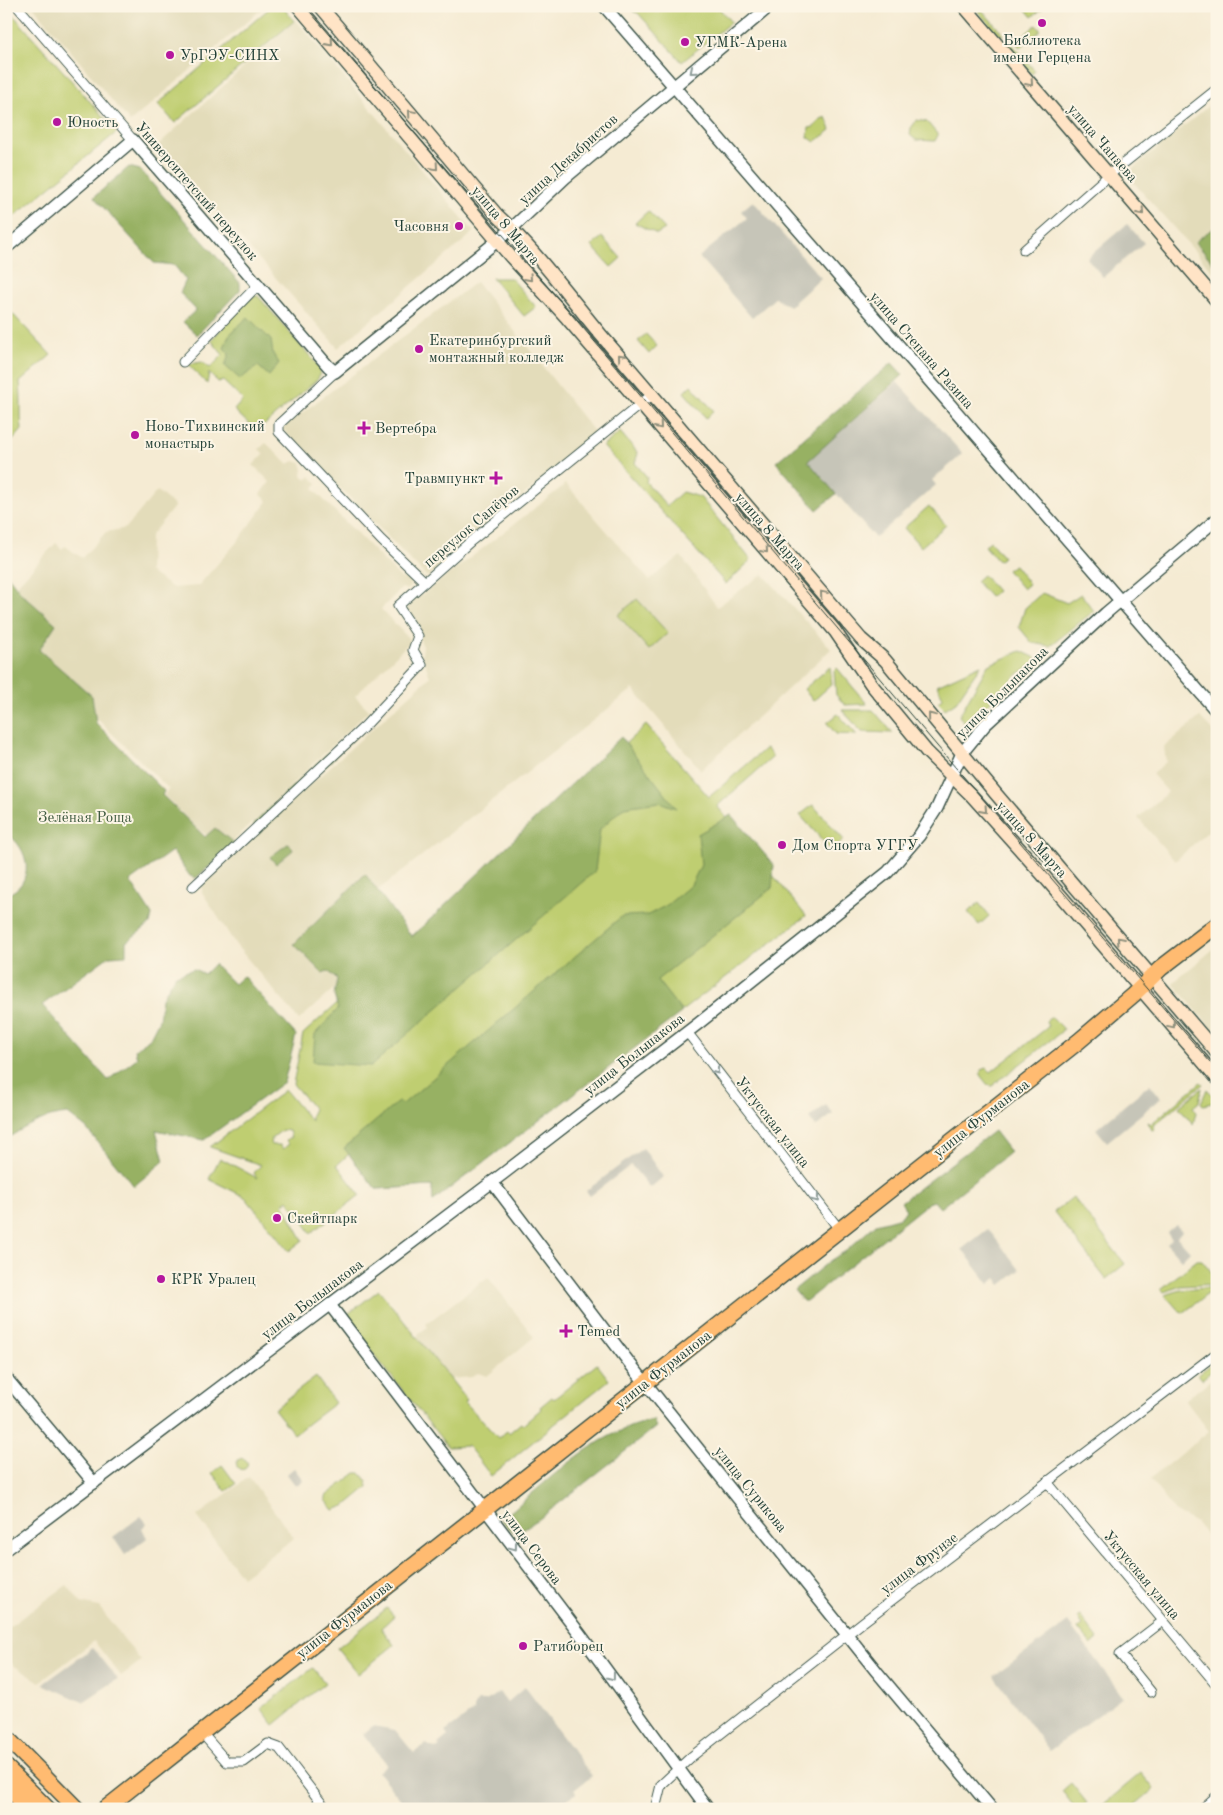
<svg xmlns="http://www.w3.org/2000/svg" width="1223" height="1815" viewBox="0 0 1223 1815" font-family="'Old Standard TT',serif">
<rect width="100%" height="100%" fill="#fcf5e5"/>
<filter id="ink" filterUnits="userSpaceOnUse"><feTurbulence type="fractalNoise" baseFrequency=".02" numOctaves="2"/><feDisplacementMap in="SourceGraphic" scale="10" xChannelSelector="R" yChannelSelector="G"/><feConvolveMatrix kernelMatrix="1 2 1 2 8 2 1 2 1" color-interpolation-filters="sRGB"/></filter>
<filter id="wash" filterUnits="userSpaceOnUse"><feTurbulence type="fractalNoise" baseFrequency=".0096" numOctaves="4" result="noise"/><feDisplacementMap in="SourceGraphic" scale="20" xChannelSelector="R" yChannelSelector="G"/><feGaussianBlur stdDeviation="1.12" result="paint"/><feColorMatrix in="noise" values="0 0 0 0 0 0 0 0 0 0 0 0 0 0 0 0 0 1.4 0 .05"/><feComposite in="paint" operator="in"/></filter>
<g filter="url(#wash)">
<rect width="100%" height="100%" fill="#f5ebd3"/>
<g fill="#e3dcba">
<polygon points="33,6 265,6 130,122"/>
<polygon points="296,20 474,232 338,348 158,145"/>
<polygon points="1217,99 1217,276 1126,174"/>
<polygon points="476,282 596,434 427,577 282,428"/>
<polygon points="266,443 288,464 294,461 301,463 303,469 302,475 307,480 310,476 317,483 313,489 402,579 408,578 411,581 411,587 407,590 402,588 381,609 411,641 355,696 369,710 229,845 223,847 199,830 164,795 169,789 27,650 6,597 56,543 62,549 65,546 82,558 106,532 126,528 157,491 175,506 150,536 149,572 173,588 198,586 238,541 268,501 260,494 270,482 253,465 264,454 259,449"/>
<polygon points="566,484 649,580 681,556 717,607 763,574 831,649 701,770 633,689 316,939 347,977 299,1020 236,945 202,892 202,885 252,837 430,677 422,654 423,646 404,609"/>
<polygon points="1200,717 1217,735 1217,817 1214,826 1175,861 1138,818 1168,792 1152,774 1166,762 1164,747"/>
<polygon points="1217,946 1217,1035 1173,983"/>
<polygon points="488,1277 534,1337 487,1376 478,1373 472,1377 449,1379 417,1339 419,1333 428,1327 426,1324"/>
<polygon points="1217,1375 1217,1549 1195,1522 1176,1513 1150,1479 1209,1431 1185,1400"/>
<polygon points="249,1477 294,1538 242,1577 197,1516"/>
<polygon points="67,1585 81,1603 99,1607 141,1661 121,1676 94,1641 40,1682 13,1665 6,1655 6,1629"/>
</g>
<g fill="#c6c5b8">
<polygon points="753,201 821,278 790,306 781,302 776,297 752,318 699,257 747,218 741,211"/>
<polygon points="1127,224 1144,243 1103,277 1087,258"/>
<polygon points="897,382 963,454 932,480 936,485 875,538 808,461"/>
<polygon points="1150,1084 1161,1098 1107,1142 1096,1129"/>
<polygon points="826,1105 833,1114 816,1127 809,1118"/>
<polygon points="643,1148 663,1177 650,1188 631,1165 590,1196 586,1191"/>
<polygon points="1176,1225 1182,1231 1177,1237 1190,1251 1181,1260 1167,1244 1172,1239 1167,1233"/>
<polygon points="988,1229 1020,1270 1001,1285 996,1278 989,1284 962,1249"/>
<polygon points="294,1468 303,1480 296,1486 287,1474"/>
<polygon points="141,1516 147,1523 142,1528 147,1538 125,1555 113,1537"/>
<polygon points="1068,1622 1123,1697 1049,1751 994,1676"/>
<polygon points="93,1648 118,1679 83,1702 43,1684"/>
<polygon points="525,1687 592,1776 574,1790 576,1793 554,1809 398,1809 402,1801 378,1772 387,1764 363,1734 373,1726 395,1730 414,1753 425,1744 437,1749 440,1746 438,1744 448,1736 445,1732 474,1711 474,1706 478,1701 486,1701 499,1692 507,1703"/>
</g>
<g fill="#bfce71" stroke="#6f8652" fill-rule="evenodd">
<polygon points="272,6 282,6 294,21 175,123 158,104"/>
<polygon points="629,6 717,6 731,22 682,62 638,13 634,12"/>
<polygon points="1023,6 1041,6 1043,8 1032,17"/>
<polygon points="6,7 117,132 6,223"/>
<polygon points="981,9 1004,35 999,35 978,12"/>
<polygon points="1036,25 1041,30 1020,48 1016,42"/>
<polygon points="1011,43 1035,71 1032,74 1007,46"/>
<polygon points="826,117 831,130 815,142 808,137 809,128 814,127 821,119"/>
<polygon points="917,120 927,122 938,135 935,141 916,140 910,135 911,128"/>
<polygon points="648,211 665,229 657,234 635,223"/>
<polygon points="602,237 621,258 611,267 592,246"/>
<polygon points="492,278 511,278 536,307 524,316"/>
<polygon points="252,296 258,296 321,369 318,379 262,427 250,425 234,410 243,400 223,381 218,382 209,373 207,384 188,364 202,362 210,368 223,355 211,340"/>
<path d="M6,307L51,355L20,382C22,399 20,414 22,430L6,448Z"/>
<polygon points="646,334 657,346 649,354 638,341"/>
<polygon points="691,385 714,411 706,418 684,392"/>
<polygon points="620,432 638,453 635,463 647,477 646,482 667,506 682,492 700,497 751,560 726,584 603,446"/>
<polygon points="929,506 946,525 921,547 904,528"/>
<polygon points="990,541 1003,557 998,561 985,546"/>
<polygon points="1014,565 1029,584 1023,589 1007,570"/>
<polygon points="983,575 997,591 990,597 976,581"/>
<polygon points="1042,593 1067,603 1081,594 1094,611 1050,646 1032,643 1019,627 1025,608"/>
<polygon points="637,599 668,633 649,650 618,615"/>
<polygon points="1021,651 1040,660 1018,674 967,725 959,716 988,665"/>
<polygon points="981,665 956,702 945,709 938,702 943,697 937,685"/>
<polygon points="830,667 832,684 813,701 804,689"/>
<polygon points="837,668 867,704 845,705 836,695 834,671"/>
<polygon points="842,710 873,710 893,733 862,732"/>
<polygon points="838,714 857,735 836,734 827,723"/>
<path d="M646,725L709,797L766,748L773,757L717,806L806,916L433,1201L432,1186L376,1189L349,1154L337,1165L360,1195L311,1233L288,1200L283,1204L303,1240L289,1251L245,1197L209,1179L220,1158L257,1178L254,1173L261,1165L210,1147L285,1090L311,1121V1115L314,1109L293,1084L303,1034ZM282,1130L289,1131L291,1137L286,1141L289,1144L283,1149L280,1145H271L272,1138Z"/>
<polygon points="813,805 844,840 831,850 800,815"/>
<polygon points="979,903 989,916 979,925 968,912"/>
<polygon points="1052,1017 1063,1028 1061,1032 992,1086 988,1085 980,1075 982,1070 987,1068 991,1072 1048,1027 1046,1021"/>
<polygon points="1201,1082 1203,1084 1153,1126 1155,1129 1152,1130 1148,1122 1151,1124"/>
<polygon points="1202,1088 1199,1102 1193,1107 1196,1113 1193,1124 1179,1107"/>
<polygon points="1207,1089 1217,1100 1212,1103 1203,1105 1201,1103"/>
<polygon points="1073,1197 1125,1264 1106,1279 1054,1212"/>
<polygon points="1197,1260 1202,1260 1217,1279 1217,1284 1181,1286 1164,1292 1161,1289"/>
<polygon points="1217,1287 1183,1313 1180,1312 1165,1295 1181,1290"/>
<polygon points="379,1290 467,1400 465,1402 498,1438 507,1431 509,1433 521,1423 523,1425 541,1409 540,1407 552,1397 554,1399 597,1364 609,1380 491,1476 468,1446 448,1447 344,1317"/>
<polygon points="1217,1360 1217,1367 1202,1379 1198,1374"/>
<polygon points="316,1377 335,1403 294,1434 274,1409"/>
<circle cx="242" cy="1464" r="5.5"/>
<polygon points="222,1465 236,1484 226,1491 212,1473"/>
<polygon points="356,1473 360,1473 367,1481 368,1487 345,1506 334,1510 326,1500 326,1496"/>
<polygon points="387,1608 394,1616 381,1628 394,1645 358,1674 337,1648"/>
<polygon points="1080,1616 1098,1639 1091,1645 1078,1628 1082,1625 1077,1618"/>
<polygon points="313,1668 325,1683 274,1725 261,1708"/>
<polygon points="1141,1773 1154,1789 1130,1809 1098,1809"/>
<polygon points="1071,1783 1087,1803 1080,1809 1076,1809 1062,1791"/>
</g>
<g fill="#97b163" stroke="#5b774c">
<polygon points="129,167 140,170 240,283 240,290 197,335 183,322 196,310 180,293 186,280 174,265 154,263 94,197"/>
<polygon points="1217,225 1217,267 1195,242"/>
<polygon points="248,317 271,340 273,354 279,363 269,376 258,366 240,379 225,366 229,354 224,348 229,335"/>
<polygon points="892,363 903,375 808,461 836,494 817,510 776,462"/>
<path d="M6,573L22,594L56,624L39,650L92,696L96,723L164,791L162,795L205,837L215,828L235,844L196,878L190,876L172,851L130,881L152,915L150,924L126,942V955L109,956L42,1005L108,1080L137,1058L135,1049L150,1038L159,1020L162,998L176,975L194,969L204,974L214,964L234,984L243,976L296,1035L284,1082L204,1140L156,1130L164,1161L134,1186L86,1128L68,1114C43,1116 27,1126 6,1139V895C36,884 30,848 6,833Z"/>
<polygon points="352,730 356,736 286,805 281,813 258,835 255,835 254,824 258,819"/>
<polygon points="621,737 676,808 659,802 624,807 600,829 595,871 371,1066 313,1062 315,1034 338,1009 334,995 337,979 328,971 322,973 294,944 365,874 412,937"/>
<polygon points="731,815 774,865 772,888 657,980 682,1012 433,1201 432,1186 376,1189 344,1148 398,1102 403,1104 622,916 648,915 667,905 691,885 701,865 698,834"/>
<polygon points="289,843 293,850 276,864 270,857"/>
<polygon points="994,1131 1010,1152 1003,1158 940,1208 934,1201 928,1203 806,1301 803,1301 794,1290 831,1260 846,1251 876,1224 901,1217 906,1210 901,1202"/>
<path d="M653,1420L656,1427L539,1519L518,1532L511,1531L501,1520C547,1482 593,1433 653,1420Z"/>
</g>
</g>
<g filter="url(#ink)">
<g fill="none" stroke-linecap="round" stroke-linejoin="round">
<defs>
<g id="minor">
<polyline points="17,6 133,140"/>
<polyline points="1024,250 1109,175 1217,89"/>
<polyline points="183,362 259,284"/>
<polyline points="335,372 279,424 279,432 381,540 425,582"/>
<polyline points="193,887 365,726 422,665 413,650 418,636 398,606 471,541 653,394"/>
<polyline points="687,1032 839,1229"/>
<polyline points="1047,1482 1217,1685"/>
<polyline points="1151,1692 1120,1654 1163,1621"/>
<polyline points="201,1732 227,1762 244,1762 268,1744 279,1748 326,1809"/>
<polyline points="655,1809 661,1785 691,1757 863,1622 1217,1353"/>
<polyline points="1202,1809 1217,1796"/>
</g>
<g id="tertiary">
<polyline points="604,6 1217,712"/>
<polyline points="6,248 133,140 328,366 335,372 507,233 565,178 770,6"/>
<polyline points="492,1182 631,1365 877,1672 992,1809"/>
<polyline points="330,1305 580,1634 708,1809"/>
<polyline points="6,1378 94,1483"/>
<polyline points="6,1549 504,1173 699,1023 888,872 919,836 937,808 962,753 985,725 1106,613 1217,519"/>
</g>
<g id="secondary">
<polyline points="298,6 511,257 567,318 835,631 871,684 927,752 972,796 1043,875 1217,1078"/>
<path d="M320,6L497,215C537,252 567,294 601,335L861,639L885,660L996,794L1217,1053"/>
<polyline points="964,6 1217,301"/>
</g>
<g id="primary">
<polyline points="6,1737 77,1809"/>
<polyline points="6,1767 48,1809"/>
<polyline points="6,1785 28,1809"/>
<polyline points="105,1809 1079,1041 1133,995 1161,968 1217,925"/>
</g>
</defs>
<use href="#minor" stroke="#3f574c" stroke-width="11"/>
<use href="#tertiary" stroke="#3f574c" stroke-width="14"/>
<use href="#secondary" stroke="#3f574c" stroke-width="15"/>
<use href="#primary" stroke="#3f574c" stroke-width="18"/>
<use href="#minor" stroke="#fff" stroke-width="9"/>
<use href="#tertiary" stroke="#fff" stroke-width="11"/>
<use href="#secondary" stroke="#ffe4c6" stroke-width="12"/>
<use href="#primary" stroke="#ffbb71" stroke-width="15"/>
<polyline stroke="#1f3d34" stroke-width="1" points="305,6 567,309 937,746 1217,1070"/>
</g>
<defs><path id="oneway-chevron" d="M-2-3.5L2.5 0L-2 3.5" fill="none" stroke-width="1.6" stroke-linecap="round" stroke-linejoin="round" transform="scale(1.25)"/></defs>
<g stroke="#8f907d">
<use href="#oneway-chevron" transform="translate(330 43) rotate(49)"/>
<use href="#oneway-chevron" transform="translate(1030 83) rotate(49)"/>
<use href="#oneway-chevron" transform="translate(411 113) rotate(-130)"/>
<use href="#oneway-chevron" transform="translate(435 167) rotate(49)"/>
<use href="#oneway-chevron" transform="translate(1141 212) rotate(49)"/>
<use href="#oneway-chevron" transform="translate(529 278) rotate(48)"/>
<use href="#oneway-chevron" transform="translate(621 357) rotate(-131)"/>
<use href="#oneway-chevron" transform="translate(659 426) rotate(50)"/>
<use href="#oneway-chevron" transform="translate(765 550) rotate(49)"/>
<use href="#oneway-chevron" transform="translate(823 594) rotate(-130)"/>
<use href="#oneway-chevron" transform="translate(931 716) rotate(-129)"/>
<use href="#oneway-chevron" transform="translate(984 810) rotate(48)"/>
<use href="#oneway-chevron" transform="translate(1120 940) rotate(-131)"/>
<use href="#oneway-chevron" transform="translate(1172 1025) rotate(50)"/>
</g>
<g stroke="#8f9e9a">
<use href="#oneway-chevron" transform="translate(693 71) rotate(140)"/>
<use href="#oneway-chevron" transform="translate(716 1071) rotate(54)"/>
<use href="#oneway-chevron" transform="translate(816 1199) rotate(53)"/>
<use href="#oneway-chevron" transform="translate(514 1547) rotate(53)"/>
<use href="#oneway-chevron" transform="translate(612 1677) rotate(53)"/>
</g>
</g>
<g fill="#b5179e" stroke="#fcf5e5" stroke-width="2">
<circle cx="1042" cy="23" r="5"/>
<circle cx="685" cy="42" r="5"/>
<circle cx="170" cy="55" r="5"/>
<circle cx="57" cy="122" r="5"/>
<circle cx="459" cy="226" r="5"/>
<circle cx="419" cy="349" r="5"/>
<path d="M361.5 420.5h5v5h5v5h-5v5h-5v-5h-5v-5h5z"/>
<circle cx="135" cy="435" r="5"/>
<path d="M493.5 470.5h5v5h5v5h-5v5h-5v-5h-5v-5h5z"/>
<circle cx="782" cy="845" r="5"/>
<circle cx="277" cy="1218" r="5"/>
<circle cx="161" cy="1279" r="5"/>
<path d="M563.5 1323.5h5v5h5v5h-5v5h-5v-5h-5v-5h5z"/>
<circle cx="523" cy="1646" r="5"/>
</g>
<g text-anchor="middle" stroke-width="4" stroke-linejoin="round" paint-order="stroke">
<g font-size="15" fill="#1f3d34" stroke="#fcf5e5" text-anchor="start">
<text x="1042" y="45" text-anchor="middle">Библиотека<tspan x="1042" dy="17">имени Герцена</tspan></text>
<text x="695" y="47">УГМК-Арена</text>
<text x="180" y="60">УрГЭУ-СИНХ</text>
<text x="67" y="127">Юность</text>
<text x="449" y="231" text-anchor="end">Часовня</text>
<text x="429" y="345">Екатеринбургский<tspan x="429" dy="17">монтажный колледж</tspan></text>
<text x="145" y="431">Ново-Тихвинский<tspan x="145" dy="17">монастырь</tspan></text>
<text x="375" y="433">Вертебра</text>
<text x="485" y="483" text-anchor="end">Травмпункт</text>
<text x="792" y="850">Дом Спорта УГГУ</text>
<text x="287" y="1223">Скейтпарк</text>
<text x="171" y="1284">КРК Уралец</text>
<text x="577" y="1336">Temed</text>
<text x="533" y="1651">Ратиборец</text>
</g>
<g font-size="15" fill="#1f3d34" stroke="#fcf5e5">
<text transform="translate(1103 143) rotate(49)" y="5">улица Чапаева</text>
<text transform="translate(568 159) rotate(-42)" y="5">улица Декабристов</text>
<text transform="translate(197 191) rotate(49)" y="5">Университетский переулок</text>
<text transform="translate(506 225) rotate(50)" y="5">улица 8 Марта</text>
<text transform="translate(922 350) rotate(49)" y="5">улица Степана Разина</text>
<text transform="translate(471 526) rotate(-40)" y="5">переулок Сапёров</text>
<text transform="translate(770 531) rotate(49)" y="5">улица 8 Марта</text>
<text transform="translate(1002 692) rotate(-45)" y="5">улица Большакова</text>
<text transform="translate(1032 839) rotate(48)" y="5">улица 8 Марта</text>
<text transform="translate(634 1054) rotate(-38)" y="5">улица Большакова</text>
<text transform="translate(981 1118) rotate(-38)" y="5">улица Фурманова</text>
<text transform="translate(773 1122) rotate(52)" y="5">Уктусская улица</text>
<text transform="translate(312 1299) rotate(-37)" y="5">улица Большакова</text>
<text transform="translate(663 1369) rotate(-38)" y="5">улица Фурманова</text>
<text transform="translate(751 1489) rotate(51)" y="5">улица Сурикова</text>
<text transform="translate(532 1547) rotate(53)" y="5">улица Серова</text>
<text transform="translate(919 1563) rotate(-37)" y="5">улица Фрунзе</text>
<text transform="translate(1142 1575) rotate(50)" y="5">Уктусская улица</text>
<text transform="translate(344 1619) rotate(-38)" y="5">улица Фурманова</text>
</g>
<g font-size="15" fill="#3f5a40" stroke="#fcf5e5">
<text x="85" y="822">Зелёная Роща</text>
</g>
</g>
<rect width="1223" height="1815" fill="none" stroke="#fcf5e5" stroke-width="25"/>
</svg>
